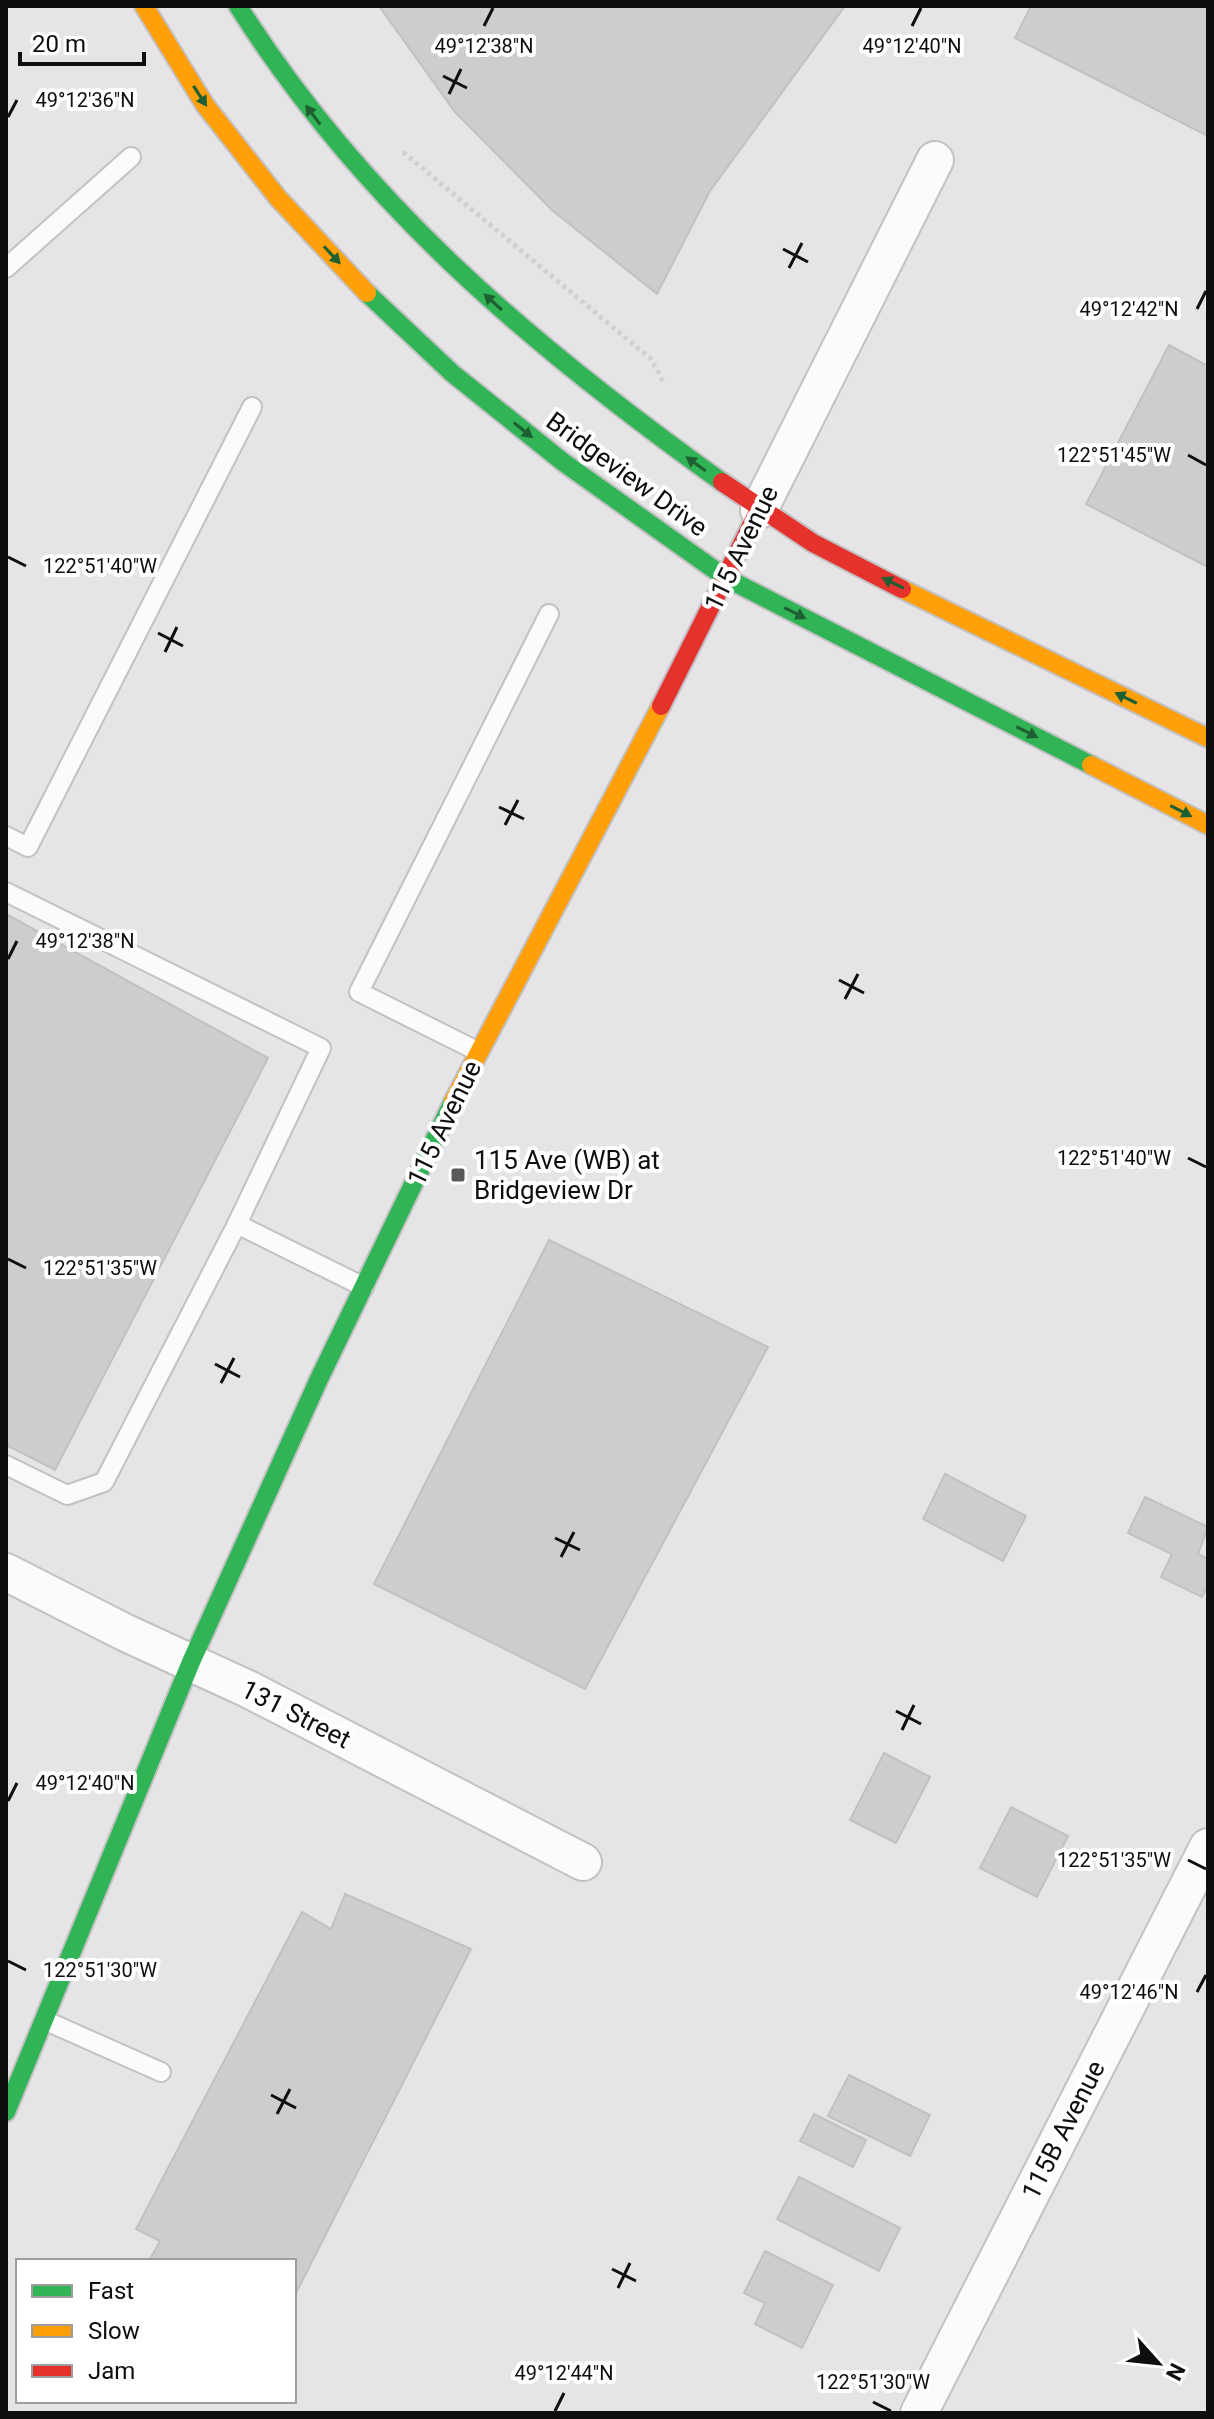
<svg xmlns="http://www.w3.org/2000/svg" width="1214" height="2419" viewBox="0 0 1214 2419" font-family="Roboto,sans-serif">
<rect width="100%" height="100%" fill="#e6e4e7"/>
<g fill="#cecccd" stroke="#c3c0c2" stroke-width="2">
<polygon points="379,6 845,6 710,191 657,294 553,211 455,112"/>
<polygon points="1031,6 1208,6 1208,136 1015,38"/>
<polygon points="1169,345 1208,366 1208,567 1086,504"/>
<polygon points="6,914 268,1058 55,1470 6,1445"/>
<polygon points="549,1240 768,1347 585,1689 374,1584"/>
<polygon points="945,1474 1026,1516 1003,1561 923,1519"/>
<polygon points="1145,1497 1208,1527 1198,1554 1208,1559 1208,1586 1202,1597 1161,1577 1172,1554 1128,1533"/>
<polygon points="884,1753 930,1777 896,1843 850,1820"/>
<polygon points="1011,1807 1068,1836 1037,1897 980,1868"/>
<polygon points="345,1894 471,1949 294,2297 294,2261 149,2261 160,2241 136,2229 302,1912 331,1929"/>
<polygon points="849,2075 930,2115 910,2156 828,2116"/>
<polygon points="814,2114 866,2140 853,2167 800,2141"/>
<polygon points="799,2177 900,2228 879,2271 777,2219"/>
<polygon points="765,2251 833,2285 802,2348 755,2324 765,2303 744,2293"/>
</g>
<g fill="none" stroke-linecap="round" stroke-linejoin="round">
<defs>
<g id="lane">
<polyline points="6,268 131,157"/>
<polyline points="6,836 28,847 252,407"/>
<polyline points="6,892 321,1048 237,1224 104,1482 67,1495 6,1465"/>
<polyline points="479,1052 359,992 549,614"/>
<polyline points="237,1224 364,1287"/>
<polyline points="44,2020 161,2072"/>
</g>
<g id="street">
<polyline points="759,510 935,160"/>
<polyline points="6,1572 126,1633 248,1689 583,1862"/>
<polyline points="919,2413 1208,1847"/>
</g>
<g id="fast">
<path d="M238,6C364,205 532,346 722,482"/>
<polyline points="367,293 452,373 563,462 726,578 1091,765"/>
<polyline points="6,2112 191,1662 319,1379 453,1102"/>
</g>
<g id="slow">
<polyline points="144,6 205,105 278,198 367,293"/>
<polyline points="902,589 1208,738"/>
<polyline points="1091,765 1208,825"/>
<polyline points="453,1102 661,706"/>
</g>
<g id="jam">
<polyline points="722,482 813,543 902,589"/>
<polyline points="661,706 759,510"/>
</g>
</defs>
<use href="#lane" stroke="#c2c1c3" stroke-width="22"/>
<use href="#street" stroke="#c2c1c3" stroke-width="40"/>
<use href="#fast" stroke="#c2c1c3" stroke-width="22"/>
<use href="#slow" stroke="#c2c1c3" stroke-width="22"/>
<use href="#jam" stroke="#c2c1c3" stroke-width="22"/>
<polyline stroke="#d0d0d0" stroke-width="5" stroke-dasharray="4 4" stroke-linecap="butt" points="403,152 651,359 664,383"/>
<use href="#lane" stroke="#fbfbfb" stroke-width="18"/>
<use href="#street" stroke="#fbfbfb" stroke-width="36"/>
<use href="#fast" stroke="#30b455" stroke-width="18"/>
<use href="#slow" stroke="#ff9f0a" stroke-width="18"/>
<use href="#jam" stroke="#e5322d" stroke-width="18"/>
</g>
<defs><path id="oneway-solid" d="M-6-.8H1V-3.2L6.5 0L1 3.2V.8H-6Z" transform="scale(2)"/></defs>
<g fill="#1f6032">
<use href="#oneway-solid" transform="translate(200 96) rotate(57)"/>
<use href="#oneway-solid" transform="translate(313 115) rotate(-127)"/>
<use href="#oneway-solid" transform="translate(332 255) rotate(47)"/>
<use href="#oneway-solid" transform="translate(493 302) rotate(-138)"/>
<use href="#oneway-solid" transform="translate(523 430) rotate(39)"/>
<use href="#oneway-solid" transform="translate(696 464) rotate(-144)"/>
<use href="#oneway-solid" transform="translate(893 583) rotate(-154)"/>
<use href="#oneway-solid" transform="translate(795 613) rotate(27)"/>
<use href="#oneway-solid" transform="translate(1126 698) rotate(-154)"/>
<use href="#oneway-solid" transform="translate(1027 732) rotate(27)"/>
<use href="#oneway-solid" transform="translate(1181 811) rotate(27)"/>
</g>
<path fill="none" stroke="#0e0d0f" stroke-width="3" d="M484,26L493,8M912,26L921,8M443,76L467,88M449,94L461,69M8,117L17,100M783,249L808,262M789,268L802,243M1197,309L1206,291M1188,455L1206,465M8,557L26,566M158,633L183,646M165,652L177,627M499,807L524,819M505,825L518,800M8,959L17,941M839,980L864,993M845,999L858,974M1188,1158L1206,1167M8,1259L26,1268M215,1364L240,1377M221,1383L234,1358M555,1538L580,1550M561,1557L574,1532M896,1711L921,1724M902,1730L914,1705M8,1801L17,1783M1188,1860L1206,1869M8,1961L26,1970M1197,1992L1206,1975M271,2095L296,2108M277,2114L290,2089M612,2269L636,2281M618,2288L630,2263M873,2402L891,2411M555,2411L564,2393"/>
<rect fill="#5a585b" stroke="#fff" stroke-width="3" x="450" y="1167" width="16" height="16" rx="4"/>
<g text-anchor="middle" stroke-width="8" stroke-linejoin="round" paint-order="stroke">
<g font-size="26" fill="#0e0d0f" stroke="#fff">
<text transform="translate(627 474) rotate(36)" y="9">Bridgeview Drive</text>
<text transform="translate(741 548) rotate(-64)" y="9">115 Avenue</text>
<text transform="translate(444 1123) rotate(-64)" y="9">115 Avenue</text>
<text transform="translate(296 1714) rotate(27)" y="9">131 Street</text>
<text transform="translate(1063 2130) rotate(-63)" y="9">115B Avenue</text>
</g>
<g font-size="26" fill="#0e0d0f" stroke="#fff" text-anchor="start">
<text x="474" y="1169">115 Ave (WB) at<tspan x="474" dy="30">Bridgeview Dr</tspan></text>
</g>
</g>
<g font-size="20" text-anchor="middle" fill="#0e0d0f" stroke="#fff" stroke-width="8" stroke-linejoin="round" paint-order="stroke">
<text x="484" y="53">49°12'38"N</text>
<text x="912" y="53">49°12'40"N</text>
<text x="85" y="107">49°12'36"N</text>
<text x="1129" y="316">49°12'42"N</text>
<text x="1114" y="462">122°51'45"W</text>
<text x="100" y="573">122°51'40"W</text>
<text x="85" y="948">49°12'38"N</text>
<text x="1114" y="1165">122°51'40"W</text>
<text x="100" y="1275">122°51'35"W</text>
<text x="85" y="1790">49°12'40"N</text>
<text x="1114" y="1867">122°51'35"W</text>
<text x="100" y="1977">122°51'30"W</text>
<text x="1129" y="1999">49°12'46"N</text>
<text x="564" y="2380">49°12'44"N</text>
<text x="873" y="2389">122°51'30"W</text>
</g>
<rect width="1214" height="2419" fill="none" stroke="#0e0d0f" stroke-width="16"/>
<rect x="16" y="2259" width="280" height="144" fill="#ffffff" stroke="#9f9e9f" stroke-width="2"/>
<rect x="32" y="2285" width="40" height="12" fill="#30b455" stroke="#9f9e9f" stroke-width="2"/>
<text x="88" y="2299" font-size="24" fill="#0e0d0f">Fast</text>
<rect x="32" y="2325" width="40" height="12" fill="#ff9f0a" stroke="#9f9e9f" stroke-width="2"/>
<text x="88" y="2339" font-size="24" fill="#0e0d0f">Slow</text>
<rect x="32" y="2365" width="40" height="12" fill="#e5322d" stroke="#9f9e9f" stroke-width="2"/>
<text x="88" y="2379" font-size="24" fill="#0e0d0f">Jam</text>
<g transform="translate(1158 2363) rotate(117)" stroke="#ffffff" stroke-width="6" paint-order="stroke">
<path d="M0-6L14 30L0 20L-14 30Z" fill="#0e0d0f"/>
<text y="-12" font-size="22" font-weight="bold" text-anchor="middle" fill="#0e0d0f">N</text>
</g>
<path d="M20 52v12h124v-12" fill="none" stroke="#0e0d0f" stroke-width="4"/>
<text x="32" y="52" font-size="24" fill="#0e0d0f" stroke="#ffffff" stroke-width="6" paint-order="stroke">20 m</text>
</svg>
